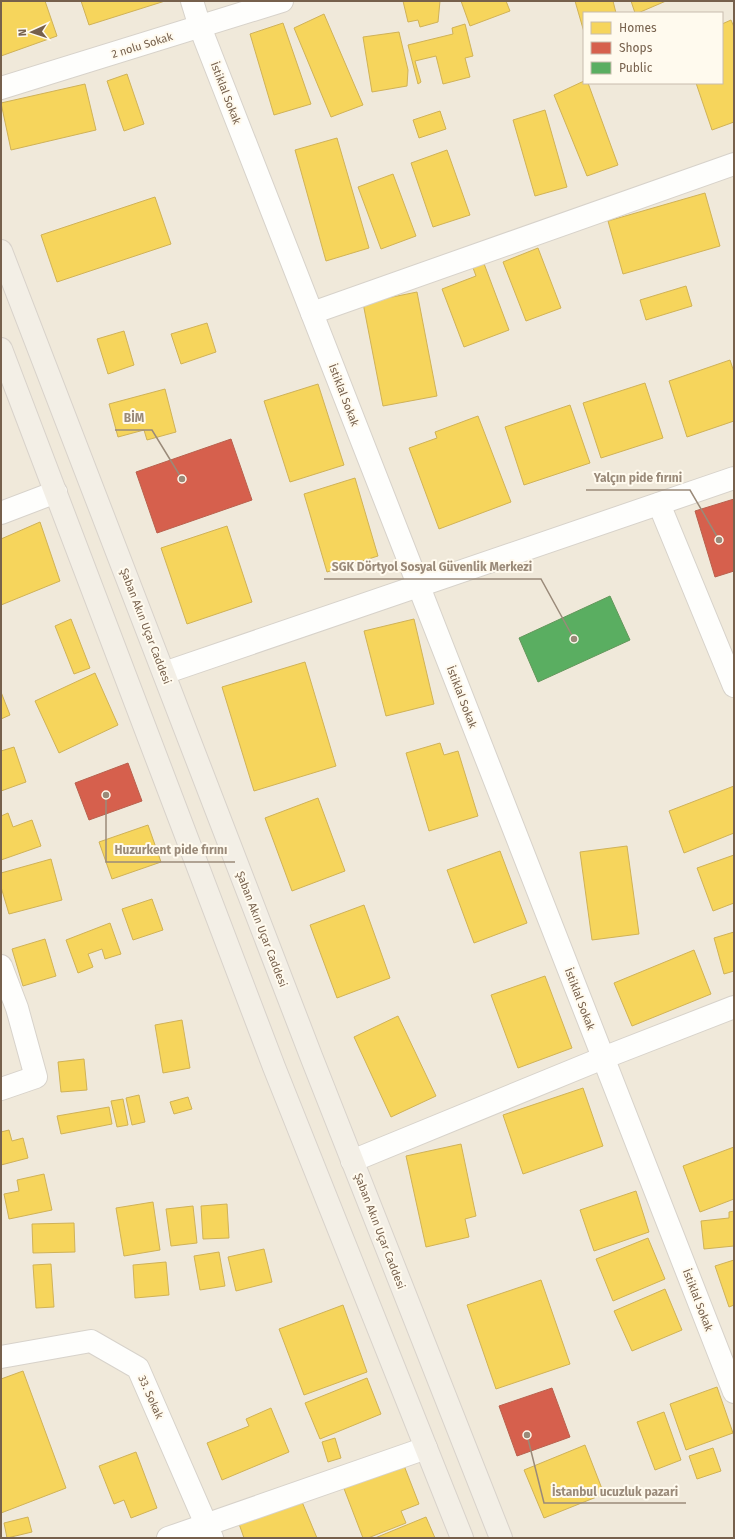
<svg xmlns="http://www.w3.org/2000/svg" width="735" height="1539" viewBox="0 0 735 1539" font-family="'Fira Sans',sans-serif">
<rect width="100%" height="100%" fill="#f7f5ec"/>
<path fill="#f0e9da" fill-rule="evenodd" d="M1,1H734V1538H1ZM584,13H722V83H584Z"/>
<g fill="#f6d55c" stroke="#d0b257">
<polygon points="1,1 45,1 57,36 1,56"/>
<polygon points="81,1 165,1 89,25"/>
<polygon points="403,1 440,1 438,22 420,27 418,20 408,22"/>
<polygon points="461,1 506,1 510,11 470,26"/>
<polygon points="575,1 613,1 616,13 584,13 584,32"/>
<polygon points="631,1 666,1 638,13 635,13"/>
<polygon points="324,14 363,105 331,117 294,28"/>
<polygon points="731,20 734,27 734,122 712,130 696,83 722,83 722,24"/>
<polygon points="283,23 311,104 274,115 250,34"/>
<polygon points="465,24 473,56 465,58 470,77 443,84 436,56 415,61 421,82 418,84 408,45 453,34 452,28"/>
<polygon points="399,32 408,70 407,86 372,92 363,37"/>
<polygon points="127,74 144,124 124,131 107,81"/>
<polygon points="584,81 584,83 588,83 618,165 587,176 554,95"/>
<polygon points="85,84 96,130 11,150 1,103"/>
<polygon points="545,110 567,187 535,196 513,120"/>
<polygon points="440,111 446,129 419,138 413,120"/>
<polygon points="337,138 369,248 326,261 295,150"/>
<polygon points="447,150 470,215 433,227 411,163"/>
<polygon points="393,174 416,236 381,249 358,187"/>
<polygon points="705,193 720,246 623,274 608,221"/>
<polygon points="155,197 171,244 57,282 41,235"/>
<polygon points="538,248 561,308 526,321 503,262"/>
<polygon points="483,261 509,330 464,347 442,289 476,276 472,265"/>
<polygon points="686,286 692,306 646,320 640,300"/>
<polygon points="417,292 437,396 383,406 363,303"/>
<polygon points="207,323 216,352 181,364 171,334"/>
<polygon points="124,331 134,365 108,374 97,339"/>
<polygon points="730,360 734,372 734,421 687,437 669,381"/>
<polygon points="645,383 663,438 601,458 583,403"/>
<polygon points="318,384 344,465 290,482 264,401"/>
<polygon points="165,389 176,432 147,440 144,430 118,437 109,404"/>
<polygon points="570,405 590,463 524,485 505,427"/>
<polygon points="478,416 511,502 439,529 409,448 437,438 435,432"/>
<polygon points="355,478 378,556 327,572 304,494"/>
<polygon points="40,522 60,581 1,605 1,539"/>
<polygon points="227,526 252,602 187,624 161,548"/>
<polygon points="71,619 90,668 74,674 55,626"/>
<polygon points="414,619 434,704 386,716 364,631"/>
<polygon points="305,662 336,766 254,791 222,687"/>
<polygon points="95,673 118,725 59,753 35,701"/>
<polygon points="1,692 10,715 1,719"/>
<polygon points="440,743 444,755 458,751 478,816 429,831 406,753"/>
<polygon points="14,747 26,782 1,791 1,751"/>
<polygon points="734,786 734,833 684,853 669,811"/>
<polygon points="318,798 345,871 292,891 265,818"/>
<polygon points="8,813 13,827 32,820 41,846 1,860 1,816"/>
<polygon points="148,825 161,862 112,879 99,842"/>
<polygon points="627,846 639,934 592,940 580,852"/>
<polygon points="500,851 527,923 474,943 447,870"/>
<polygon points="734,855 734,903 713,911 697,868"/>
<polygon points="51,859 62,900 9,914 1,887 1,873"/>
<polygon points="152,899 163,930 133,940 122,909"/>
<polygon points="364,905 390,978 337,998 310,925"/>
<polygon points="110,923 121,954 105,959 102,949 88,954 93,967 78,973 66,940"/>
<polygon points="734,932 734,971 724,974 714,938"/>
<polygon points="45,939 56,976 23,986 12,949"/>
<polygon points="694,950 711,994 632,1026 614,983"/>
<polygon points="545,976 572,1048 518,1068 491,995"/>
<polygon points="398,1016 436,1096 391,1117 354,1037"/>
<polygon points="182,1020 190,1068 163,1073 155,1025"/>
<polygon points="84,1059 87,1090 61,1092 58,1062"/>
<polygon points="583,1088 603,1146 523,1174 503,1115"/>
<polygon points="139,1095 145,1122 132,1125 126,1098"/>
<polygon points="188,1097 192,1109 174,1114 170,1102"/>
<polygon points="123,1099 128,1125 117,1127 111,1101"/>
<polygon points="109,1107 112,1124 61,1134 57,1116"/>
<polygon points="9,1130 12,1141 23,1138 28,1158 1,1165 1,1132"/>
<polygon points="461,1144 476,1216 465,1219 469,1237 426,1247 406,1156"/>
<polygon points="734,1147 734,1199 700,1212 683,1166"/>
<polygon points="44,1174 52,1210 9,1219 4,1194 19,1191 17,1180"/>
<polygon points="636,1191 649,1232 594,1251 580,1210"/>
<polygon points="153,1202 160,1250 124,1256 116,1208"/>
<polygon points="227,1204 229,1238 203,1239 201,1206"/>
<polygon points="193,1206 197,1243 171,1246 166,1209"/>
<polygon points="734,1211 734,1246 704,1249 701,1221 729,1218 729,1212"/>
<polygon points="74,1223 75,1252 33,1253 32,1224"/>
<polygon points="648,1238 665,1279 613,1301 596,1259"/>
<polygon points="264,1249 272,1282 236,1291 228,1257"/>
<polygon points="219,1252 225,1286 200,1290 194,1256"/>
<polygon points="734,1260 734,1305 729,1307 715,1266"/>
<polygon points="166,1262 169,1295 135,1298 133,1265"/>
<polygon points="51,1264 54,1307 36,1308 33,1265"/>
<polygon points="541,1280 570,1364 496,1389 467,1305"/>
<polygon points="665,1289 682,1330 632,1351 614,1311"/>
<polygon points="343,1305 367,1372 304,1395 279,1329"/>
<polygon points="23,1371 66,1488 1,1513 1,1379"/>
<polygon points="367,1378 381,1414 320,1439 305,1403"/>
<polygon points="717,1387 733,1433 686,1450 670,1404"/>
<polygon points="271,1408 289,1452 222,1480 207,1443 249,1426 246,1419"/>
<polygon points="664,1412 681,1460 655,1470 637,1422"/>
<polygon points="335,1438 341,1458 328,1462 322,1442"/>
<polygon points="585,1445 604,1494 544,1518 524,1470"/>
<polygon points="713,1448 721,1471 697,1479 689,1456"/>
<polygon points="136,1452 157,1508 131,1518 124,1500 114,1504 99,1466"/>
<polygon points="403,1463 419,1504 401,1511 406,1523 368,1538 363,1538 343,1486"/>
<polygon points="300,1497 317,1538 244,1538 238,1521"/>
<polygon points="28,1517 32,1532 7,1538 4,1523"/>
<polygon points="426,1517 435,1538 375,1538"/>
</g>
<g fill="#d6604d" stroke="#b9604d">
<polygon points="231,439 252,500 157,533 136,472"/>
<polygon points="734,499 734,571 715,577 695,511"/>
<polygon points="128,763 142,801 89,820 75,783"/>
<polygon points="552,1388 570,1437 517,1456 499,1406"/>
</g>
<polygon fill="#5aae61" stroke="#62975b" points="610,596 630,640 538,682 519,638"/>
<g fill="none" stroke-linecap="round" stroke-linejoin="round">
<defs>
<g id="minor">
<polyline points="192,1 200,27 734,1392"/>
<polyline points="1,88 282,1"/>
<polyline points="312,313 734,164"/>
<polyline points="659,504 734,686"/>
<polyline points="1,513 56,492"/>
<polyline points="164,673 734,478"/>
<polyline points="1,966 17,1008 36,1077 1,1089"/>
<polyline points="352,1161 603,1058 734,1007"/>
<polyline points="1,1357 91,1341 138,1368 212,1538"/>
<polyline points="168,1538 426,1448"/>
</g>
<g id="major">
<polyline points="1,251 311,1056 501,1538"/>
<polyline points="1,349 274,1067 462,1538"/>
</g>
</defs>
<use href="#minor" stroke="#d7d2ca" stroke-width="24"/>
<use href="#major" stroke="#d8d2ca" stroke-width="24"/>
<use href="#minor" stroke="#fefefc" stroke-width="22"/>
<use href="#major" stroke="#f3efe6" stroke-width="22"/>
</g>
<g text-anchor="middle" stroke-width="4" stroke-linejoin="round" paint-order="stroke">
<g font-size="11" fill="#76604c" stroke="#fffaee">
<text transform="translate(142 45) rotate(-17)" y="4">2 nolu Sokak</text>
<text transform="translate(226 93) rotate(69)" y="4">İstiklal Sokak</text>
<text transform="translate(344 395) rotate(69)" y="4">İstiklal Sokak</text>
<text transform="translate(146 626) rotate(69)" y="4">Şaban Akın Uçar Caddesi</text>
<text transform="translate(462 697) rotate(69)" y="4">İstiklal Sokak</text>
<text transform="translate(262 929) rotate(69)" y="4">Şaban Akın Uçar Caddesi</text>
<text transform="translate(580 999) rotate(69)" y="4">İstiklal Sokak</text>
<text transform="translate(380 1231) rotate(69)" y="4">Şaban Akın Uçar Caddesi</text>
<text transform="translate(698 1300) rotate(69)" y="4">İstiklal Sokak</text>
<text transform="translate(151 1397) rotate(66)" y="4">33. Sokak</text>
</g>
</g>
<path fill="none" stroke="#9a8a79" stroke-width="1.5" d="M182 479L152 430H115M719 540L690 490H586M574 639L541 579H324M106 795L106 862H235M527 1435L544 1503H686"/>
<g fill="#9a8a79" stroke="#fffaee" stroke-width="1.5">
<circle cx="182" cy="479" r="4"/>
<circle cx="719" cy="540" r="4"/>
<circle cx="574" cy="639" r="4"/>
<circle cx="106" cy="795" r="4"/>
<circle cx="527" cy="1435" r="4"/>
</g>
<g font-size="12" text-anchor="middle" font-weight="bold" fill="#9a8a79" stroke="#fffaee" stroke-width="4" stroke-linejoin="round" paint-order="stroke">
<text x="134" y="422">BİM</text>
<text x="638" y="482">Yalçın pide fırıni</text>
<text x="432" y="571">SGK Dörtyol Sosyal Güvenlik Merkezi</text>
<text x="171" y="854">Huzurkent pide fırını</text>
<text x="615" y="1496">İstanbul ucuzluk pazari</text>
</g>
<rect width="735" height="1539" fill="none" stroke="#76604c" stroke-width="4"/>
<rect x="583" y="12" width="140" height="72" fill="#fffaee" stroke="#c8bcad"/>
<rect x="591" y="22" width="20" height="12" fill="#f6d55c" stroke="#c8bcad"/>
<text x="619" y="32" font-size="12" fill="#76604c">Homes</text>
<rect x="591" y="42" width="20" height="12" fill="#d6604d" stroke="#c8bcad"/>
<text x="619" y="52" font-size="12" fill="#76604c">Shops</text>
<rect x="591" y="62" width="20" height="12" fill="#5aae61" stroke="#c8bcad"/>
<text x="619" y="72" font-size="12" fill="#76604c">Public</text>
<g transform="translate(32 32) rotate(267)" stroke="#fffaee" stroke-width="3" paint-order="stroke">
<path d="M0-3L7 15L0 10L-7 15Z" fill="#76604c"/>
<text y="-6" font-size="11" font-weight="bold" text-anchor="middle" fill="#76604c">N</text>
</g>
</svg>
